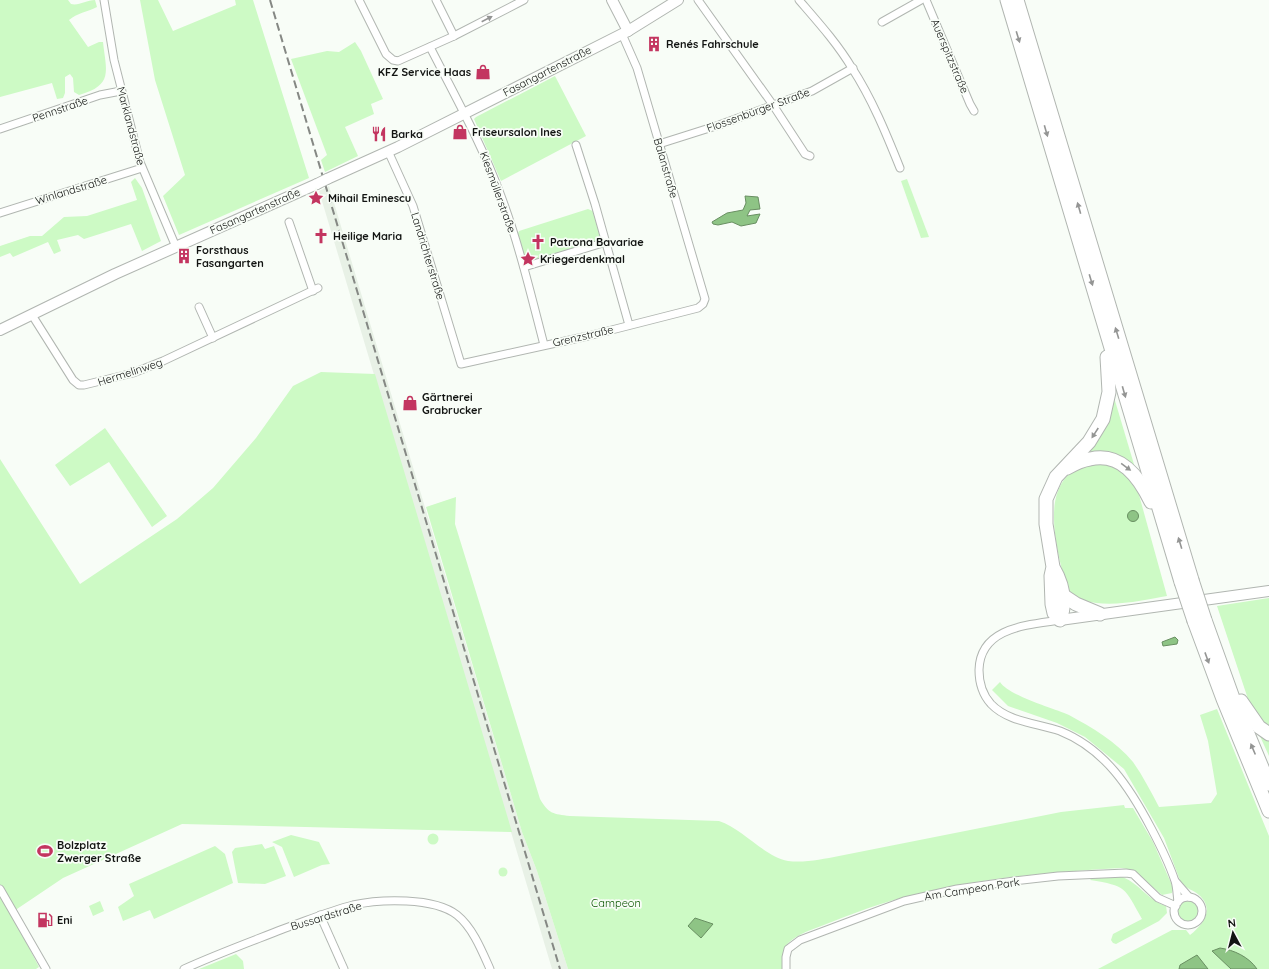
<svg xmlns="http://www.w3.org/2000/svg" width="1269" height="969" viewBox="0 0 1269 969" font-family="Quicksand,sans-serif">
<rect width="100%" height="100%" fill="#f8fdf7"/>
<polygon fill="#e8f1e6" points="329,186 522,832 537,871 568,969 552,969 319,191"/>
<g fill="#cdfac5">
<path d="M0,0H68L71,4C79,6 86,0 95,0L97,7C87,12 77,13 69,20L88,47L99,42H103C106,71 114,85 79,95L74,92L73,78L70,74L65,77V93L63,98L57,99L52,83L0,97Z"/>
<polygon points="140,0 158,0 173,31 236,5 235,0 253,0 309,178 179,235 163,196 185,175 155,80"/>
<polygon points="355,42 361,51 383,99 371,104 374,114 345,127 358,156 325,172 321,160 327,155 291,59 327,51 339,52"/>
<polygon points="555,76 586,136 501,181 474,119 476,117"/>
<polygon points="135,178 142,188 161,241 142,251 131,224 84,239 78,235 57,240 61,251 54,254 48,242 13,257 10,253 0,257 0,246 30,236 42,236 64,217 87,216 137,200 131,182"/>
<polygon points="907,179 929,237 921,238 901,181"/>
<polygon points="588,209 595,212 602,237 600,241 526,262 517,235 519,231"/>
<polygon points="321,372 375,374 512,832 182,824 63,878 11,913 39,967 36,969 0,969 0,459 80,584 177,519 213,488 256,438 293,386"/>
<polygon points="1113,394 1136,471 1078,457"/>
<polygon points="105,428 167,516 152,527 109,462 70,486 55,465"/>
<path d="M1102,463C1117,467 1125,474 1136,484L1167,596C1140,601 1085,614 1067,588C1055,545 1033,466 1102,463Z"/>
<path d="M456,497L455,524L540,799C549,814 553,814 570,816L719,821C743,829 765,857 788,861C805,863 823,859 839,856L1061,812L1124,805L1125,808H1133L1153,842L1171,883L1173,889L1172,893L1162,895L1133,870L1121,868C1050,872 975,878 905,897C873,905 840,919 808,931C787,941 781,945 783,969H568L537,871L522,832L426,507Z"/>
<polygon points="1269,598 1269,729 1251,708 1217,606"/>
<path d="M1000,682C1009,696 1053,708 1069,715C1091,727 1117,742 1133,762C1143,776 1151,792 1159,807L1211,803L1217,794L1208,741L1200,715L1217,709L1269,836V969H1098L1172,930H1186L1190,935C1203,925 1215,909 1199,895C1193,890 1187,889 1181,883L1164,838L1124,769L1085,737L1057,723L1008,706L992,690Z"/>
<polygon points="1259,734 1269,739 1269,756"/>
<circle cx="433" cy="839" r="5.5"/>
<polygon points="291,835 319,842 330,864 322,865 294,877 282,847 272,842"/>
<polygon points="262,844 265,849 274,846 286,876 265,884 238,883 232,852 235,848"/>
<polygon points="215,846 225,854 233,883 154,919 150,910 123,921 118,907 134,896 129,884"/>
<circle cx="503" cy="872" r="4.5"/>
<path d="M1119,876C1138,881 1147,900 1166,906L1167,913L1159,921L1116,944L1113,943L1111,940L1113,934L1142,919C1124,887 1127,886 1090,880L1092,878Z"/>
<circle cx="1188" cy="911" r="11"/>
<polygon points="100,901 104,911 93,916 89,906"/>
<polygon points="236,954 243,961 244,969 199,969"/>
</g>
<g fill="#8ec485" stroke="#698f62">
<polygon points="745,196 758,197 760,209 750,210 747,216 760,214 756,223 741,226 732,222 718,225 713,224 712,222 727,213 743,210 746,203"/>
<circle cx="1133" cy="516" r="5.5"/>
<polygon points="1175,637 1178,640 1177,644 1163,646 1162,642"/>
<polygon points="695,918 713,924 701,938 688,926"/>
<path d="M1220,948C1234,950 1249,957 1257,969H1231L1212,951Z"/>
<polygon points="1197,955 1208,969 1179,969 1180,965"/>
</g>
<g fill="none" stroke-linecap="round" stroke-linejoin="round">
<defs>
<g id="street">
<polyline points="104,0 114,60 140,162 176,247"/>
<polyline points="359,0 386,54 393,60 398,61 454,36 524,0"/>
<polyline points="436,0 454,36"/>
<polyline points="698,0 773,105 805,154 810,156"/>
<path d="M799,0C818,22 837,43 852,68C872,99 886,133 900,168"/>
<polyline points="926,0 970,104 974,111"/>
<polyline points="882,22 921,0"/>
<path d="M430,47C455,96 482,144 501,196C519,244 531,295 544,345"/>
<polyline points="0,129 100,95 121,91"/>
<polyline points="659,144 719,125 812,91 853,68"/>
<polyline points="576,145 595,204 629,325"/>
<polyline points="388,151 413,206 461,364 588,336 698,308 703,304 705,299 637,68 622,34"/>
<polyline points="0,213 142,168"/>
<polyline points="289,222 313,291"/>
<polyline points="524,267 606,242"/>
<polyline points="199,307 213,338"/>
<polyline points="32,315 73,380 79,385 84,385 133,373 163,361 318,288"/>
<path d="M1060,620C1028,625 980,627 979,670C979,683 982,694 991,704C1008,722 1037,723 1060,731C1105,749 1130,788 1151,828C1160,845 1169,863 1175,881C1177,887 1177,895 1178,902"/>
<polyline points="1176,882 1189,897"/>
<polyline points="0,889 46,969"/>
<circle cx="1188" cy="911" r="14"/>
<polyline points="320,915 344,969"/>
<path d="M184,969C217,954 250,942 283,929C306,921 329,911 353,905C380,899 434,897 457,915C473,928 482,951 490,969"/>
<polyline points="786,969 786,957 788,949 800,940 904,901 957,889 1014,881 1058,876 1126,873 1133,874 1158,898 1176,906"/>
</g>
<g id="secondary">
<polyline points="612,0 628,31"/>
<polyline points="327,179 398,147 628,31 678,0"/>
<polyline points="0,330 115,274 317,184"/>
<polyline points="1060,620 1269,591"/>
</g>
<g id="highway">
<polyline points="1007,0 1181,582"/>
<polyline points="1017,0 1192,580"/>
<path d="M1067,468C1074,464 1082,460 1090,459C1121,452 1139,477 1151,502"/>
<path d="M1053,567C1063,584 1067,601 1060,620L1054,613L1052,604L1051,576L1053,567L1046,524V499L1056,477L1089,442L1103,419L1109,392L1107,357"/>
<polyline points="1064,596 1076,604 1100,614"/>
<polyline points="1205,620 1233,698 1269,784"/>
<polyline points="1194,621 1223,699 1269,811"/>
<polyline points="1241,701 1259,727 1269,734"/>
</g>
</defs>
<use href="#street" stroke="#b1b6b1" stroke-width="9"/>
<use href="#secondary" stroke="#b1b6b1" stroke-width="12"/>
<use href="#highway" stroke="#b1b6b1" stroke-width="15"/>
<use href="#street" stroke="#fff" stroke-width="7"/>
<use href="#secondary" stroke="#fff" stroke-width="10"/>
<use href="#highway" stroke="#fff" stroke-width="13"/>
<polyline stroke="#858884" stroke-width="2" stroke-dasharray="8 4" stroke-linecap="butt" points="270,0 560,969"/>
<defs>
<polyline id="secondary-bridge" points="317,184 327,179"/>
<g id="highway-bridge">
<polyline points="1192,580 1205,620"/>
<polyline points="1181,582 1194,621"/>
</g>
</defs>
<use href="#secondary-bridge" stroke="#b1b6b1" stroke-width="12" stroke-linecap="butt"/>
<use href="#highway-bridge" stroke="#b1b6b1" stroke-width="15" stroke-linecap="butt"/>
<use href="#secondary-bridge" stroke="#fff" stroke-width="10"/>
<use href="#highway-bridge" stroke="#fff" stroke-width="13"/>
</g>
<defs><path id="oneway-solid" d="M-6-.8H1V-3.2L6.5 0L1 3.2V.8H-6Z"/></defs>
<g fill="#949594">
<use href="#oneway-solid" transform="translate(487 19) rotate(-27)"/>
<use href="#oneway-solid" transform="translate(1018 37) rotate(73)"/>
<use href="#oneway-solid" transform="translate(1046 131) rotate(74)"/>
<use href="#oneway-solid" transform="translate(1079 208) rotate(-106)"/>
<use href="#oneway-solid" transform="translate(1091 280) rotate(73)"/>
<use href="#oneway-solid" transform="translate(1117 333) rotate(-107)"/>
<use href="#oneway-solid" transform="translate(1124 392) rotate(74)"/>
<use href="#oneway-solid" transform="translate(1095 433) rotate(123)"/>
<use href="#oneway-solid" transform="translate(1126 467) rotate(36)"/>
<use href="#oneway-solid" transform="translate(1180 543) rotate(-107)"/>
<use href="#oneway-solid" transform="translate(1207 658) rotate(70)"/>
<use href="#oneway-solid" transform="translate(1253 749) rotate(-113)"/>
</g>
<defs>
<symbol id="building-bare" viewBox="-9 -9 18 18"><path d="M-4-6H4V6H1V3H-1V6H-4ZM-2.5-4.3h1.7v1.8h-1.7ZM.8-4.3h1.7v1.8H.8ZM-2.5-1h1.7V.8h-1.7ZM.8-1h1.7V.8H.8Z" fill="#c33560" stroke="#f8fdf7" stroke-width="2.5" paint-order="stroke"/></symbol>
<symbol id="shop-bare" viewBox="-9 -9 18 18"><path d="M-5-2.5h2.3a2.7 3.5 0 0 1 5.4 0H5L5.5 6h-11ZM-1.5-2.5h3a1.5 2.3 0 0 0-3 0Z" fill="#c33560" stroke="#f8fdf7" stroke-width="2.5" paint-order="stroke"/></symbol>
<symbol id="restaurant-bare" viewBox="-9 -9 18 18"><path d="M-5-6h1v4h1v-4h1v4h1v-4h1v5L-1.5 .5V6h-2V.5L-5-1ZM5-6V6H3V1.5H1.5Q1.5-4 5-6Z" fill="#c33560" stroke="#f8fdf7" stroke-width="2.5" paint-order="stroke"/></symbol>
<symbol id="sight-bare" viewBox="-9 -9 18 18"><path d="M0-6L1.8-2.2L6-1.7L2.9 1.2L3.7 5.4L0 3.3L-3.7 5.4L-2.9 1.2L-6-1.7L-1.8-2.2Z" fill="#c33560" stroke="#f8fdf7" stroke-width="2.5" paint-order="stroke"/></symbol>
<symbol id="church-bare" viewBox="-9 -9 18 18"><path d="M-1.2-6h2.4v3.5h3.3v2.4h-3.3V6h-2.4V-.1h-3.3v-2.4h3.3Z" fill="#c33560" stroke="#f8fdf7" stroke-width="2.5" paint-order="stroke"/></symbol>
<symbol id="stadium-bare" viewBox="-9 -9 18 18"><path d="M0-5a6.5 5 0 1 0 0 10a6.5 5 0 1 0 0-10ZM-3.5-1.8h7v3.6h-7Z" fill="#c33560" stroke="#f8fdf7" stroke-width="2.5" paint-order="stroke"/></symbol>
<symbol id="fuel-bare" viewBox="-9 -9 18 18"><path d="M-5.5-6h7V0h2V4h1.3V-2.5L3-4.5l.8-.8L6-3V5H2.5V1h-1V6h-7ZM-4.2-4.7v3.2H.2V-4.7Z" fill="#c33560" stroke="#f8fdf7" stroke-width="2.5" paint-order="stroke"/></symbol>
</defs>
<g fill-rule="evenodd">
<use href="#building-bare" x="643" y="33" width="22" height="22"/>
<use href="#shop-bare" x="472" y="61" width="22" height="22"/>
<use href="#shop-bare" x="449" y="121" width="22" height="22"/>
<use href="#restaurant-bare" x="368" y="123" width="22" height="22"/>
<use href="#sight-bare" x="305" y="187" width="22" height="22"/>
<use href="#church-bare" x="310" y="225" width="22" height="22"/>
<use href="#church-bare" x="527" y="231" width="22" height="22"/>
<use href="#building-bare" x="173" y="245" width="22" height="22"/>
<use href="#sight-bare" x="517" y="248" width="22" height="22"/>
<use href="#shop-bare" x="399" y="392" width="22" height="22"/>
<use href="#stadium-bare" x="34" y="840" width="22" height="22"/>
<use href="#fuel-bare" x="34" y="909" width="22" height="22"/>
</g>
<g text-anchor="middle" stroke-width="3.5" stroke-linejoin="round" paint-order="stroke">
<g font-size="11" font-weight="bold" fill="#121412" stroke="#f8fdf7" text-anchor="start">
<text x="666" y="48">Renés Fahrschule</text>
<text x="471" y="76" text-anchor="end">KFZ Service Haas</text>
<text x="472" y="136">Friseursalon Ines</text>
<text x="391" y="138">Barka</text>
<text x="328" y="202">Mihail Eminescu</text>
<text x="333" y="240">Heilige Maria</text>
<text x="550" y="246">Patrona Bavariae</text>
<text x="196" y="254">Forsthaus<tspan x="196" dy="13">Fasangarten</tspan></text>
<text x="540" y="263">Kriegerdenkmal</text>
<text x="422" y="401">Gärtnerei<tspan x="422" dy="13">Grabrucker</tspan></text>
<text x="57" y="849">Bolzplatz<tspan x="57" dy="13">Zwerger Straße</tspan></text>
<text x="57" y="924">Eni</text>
</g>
<g font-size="11" fill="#121412" stroke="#f8fdf7">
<text transform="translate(950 56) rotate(67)" y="4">Auerspitzstraße</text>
<text transform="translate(547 71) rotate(-27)" y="4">Fasangartenstraße</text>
<text transform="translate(60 109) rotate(-19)" y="4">Pennstraße</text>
<text transform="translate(758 110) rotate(-20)" y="4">Flossenbürger Straße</text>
<text transform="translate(131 126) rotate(75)" y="4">Marklandstraße</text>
<text transform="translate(666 168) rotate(74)" y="4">Balanstraße</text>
<text transform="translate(71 190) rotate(-17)" y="4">Winlandstraße</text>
<text transform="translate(498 192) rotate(70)" y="4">Kiesmüllerstraße</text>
<text transform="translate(255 211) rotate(-24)" y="4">Fasangartenstraße</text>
<text transform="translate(428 256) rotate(73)" y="4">Landrichterstraße</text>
<text transform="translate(583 336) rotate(-13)" y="4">Grenzstraße</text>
<text transform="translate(130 372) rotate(-18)" y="4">Hermelinweg</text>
<text transform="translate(972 889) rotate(-9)" y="4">Am Campeon Park</text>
<text transform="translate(326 916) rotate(-17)" y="4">Bussardstraße</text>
</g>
<g font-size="11" fill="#0b5700" stroke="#f8fdf7">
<text x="616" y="907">Campeon</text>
</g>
</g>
<g transform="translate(1233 933) rotate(353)" stroke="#f8fdf7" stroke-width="3" paint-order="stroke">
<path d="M0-3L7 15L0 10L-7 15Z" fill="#121412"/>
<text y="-6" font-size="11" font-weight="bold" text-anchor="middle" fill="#121412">N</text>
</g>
</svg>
